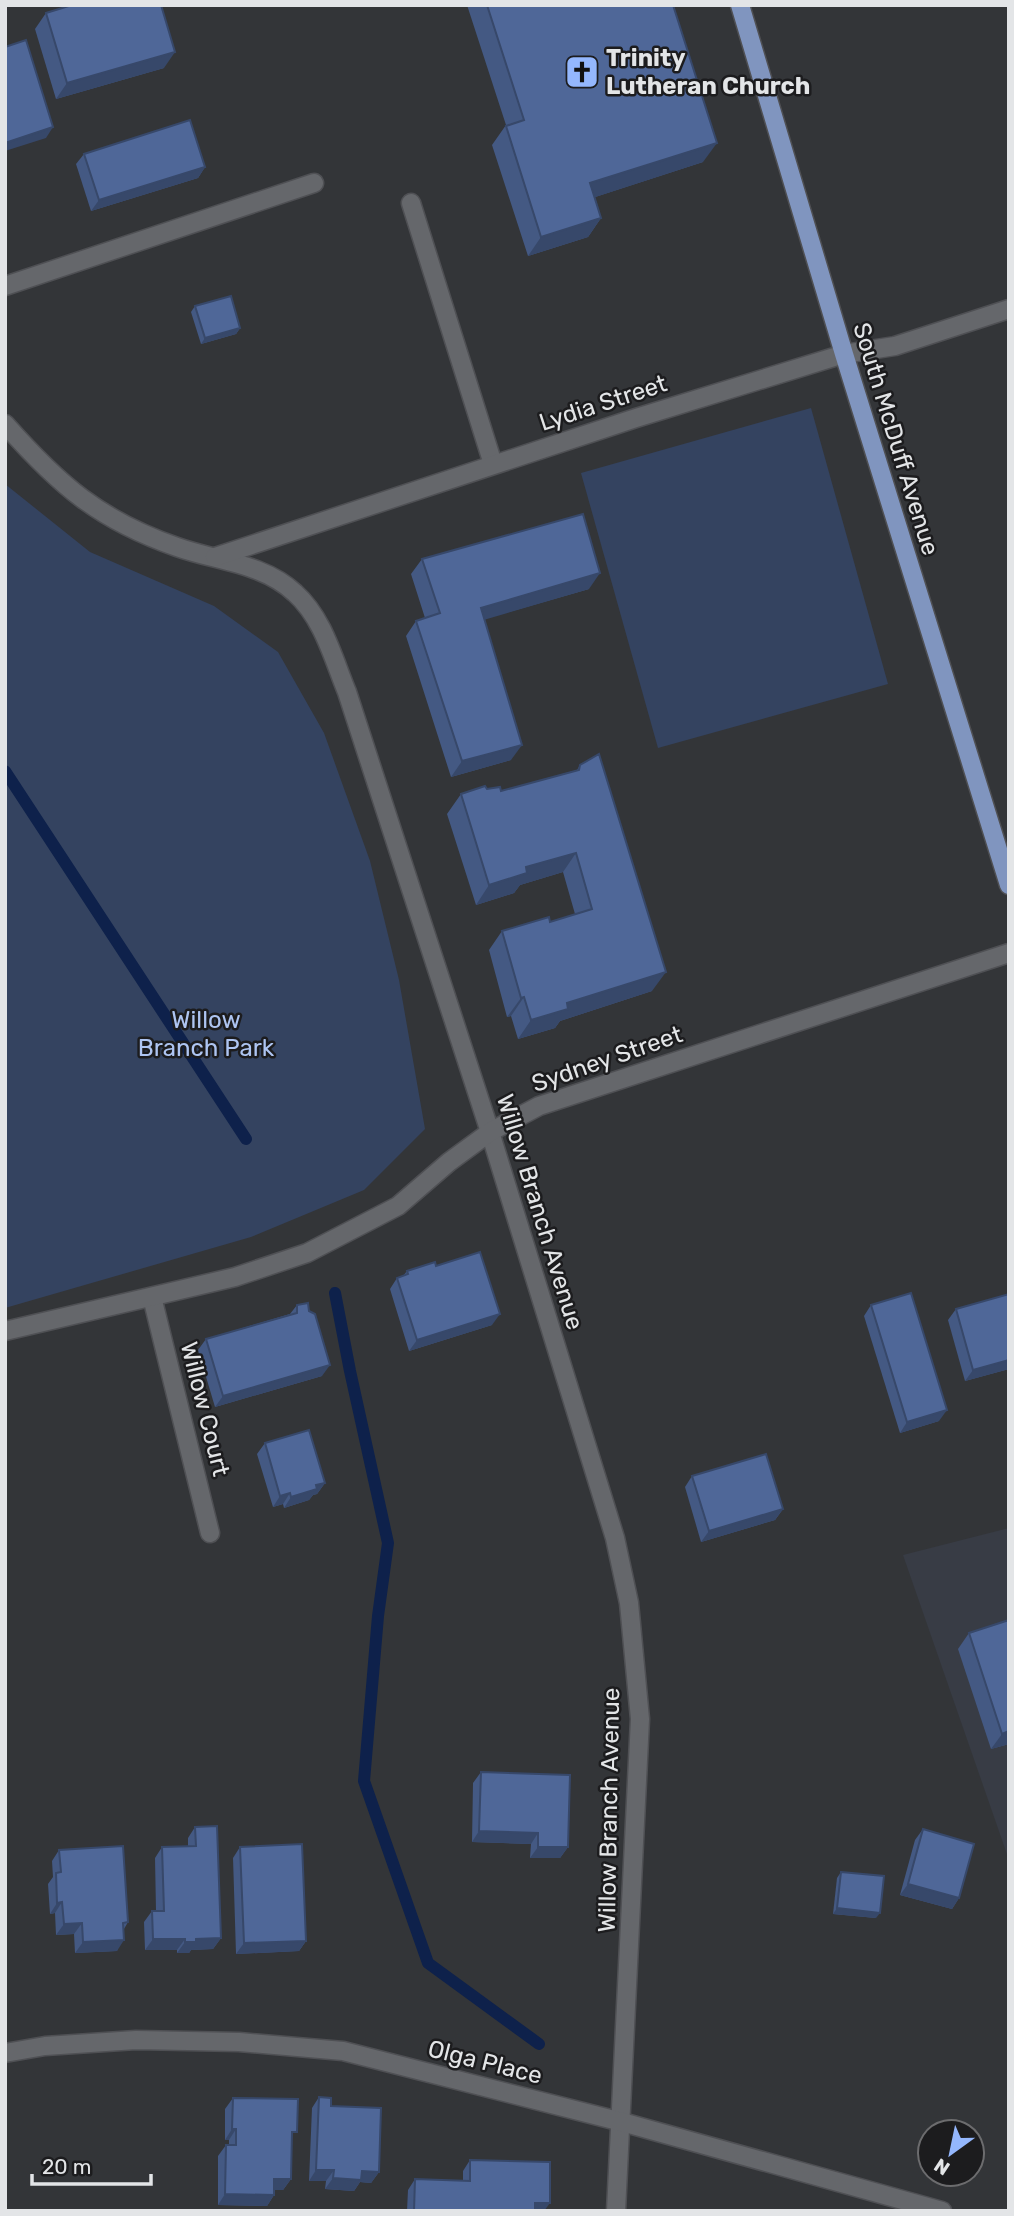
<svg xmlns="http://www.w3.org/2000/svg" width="1014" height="2216" viewBox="0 0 1014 2216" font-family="Rubik,sans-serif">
<rect width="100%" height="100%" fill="#333538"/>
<polygon fill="#383c45" points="1009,1528 1009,1860 903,1555"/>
<g fill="#344360">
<polygon points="811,408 888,684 658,748 581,473"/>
<polygon points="5,484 90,552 214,606 278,652 324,733 370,861 399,980 425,1129 364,1190 251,1237 5,1308"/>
</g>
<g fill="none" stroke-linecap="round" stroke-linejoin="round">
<g stroke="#0e214b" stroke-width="12">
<polyline points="5,771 246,1139"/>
<polyline points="335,1293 350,1371 388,1543 378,1616 364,1781 428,1963 539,2044"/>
</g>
<defs>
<g id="minor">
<polyline points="411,203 493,464"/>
<polyline points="5,286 314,183"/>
<path d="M5,424C59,485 99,520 177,547C216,561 263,563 295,593C323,618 333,658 347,692L490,1132L615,1538L629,1603L640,1719L616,2211"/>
<polyline points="215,557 636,418 844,354 895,346 1009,309"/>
<polyline points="152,1297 210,1533"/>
<polyline points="5,1331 235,1277 307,1253 398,1206 449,1162 490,1132 539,1106 1009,953"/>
<polyline points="5,2053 45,2046 136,2040 239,2042 343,2051 622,2122 942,2211"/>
</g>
<polyline id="major" points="740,5 844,354 1009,885"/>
</defs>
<use href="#minor" stroke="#4f5054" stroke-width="21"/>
<use href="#major" stroke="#4f5054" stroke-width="21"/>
<use href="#minor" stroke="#65676b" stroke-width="18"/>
<use href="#major" stroke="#8095bf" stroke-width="18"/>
</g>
<g fill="#445983">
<polygon points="467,5 673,5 703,162 595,197 601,218 588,237 528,256 492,145 506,125"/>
<polygon points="46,13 164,68 56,99 35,29"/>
<polygon points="84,154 205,167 198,178 91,211 76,164"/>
<polygon points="195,306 240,328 236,334 201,344 191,312"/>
<polygon points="422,559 589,589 484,619 511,760 451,777 406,636 416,621 425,618 411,574"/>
<polygon points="580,765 652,991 560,1021 555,1028 518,1039 511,1016 507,1017 489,950 502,931 550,922 575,914 563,872 520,885 514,893 476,905 447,814 461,794 487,789 501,791 577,770"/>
<polygon points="436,1266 492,1325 409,1351 390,1289 397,1278 403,1276 407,1271"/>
<polygon points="1009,1294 1009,1369 965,1381 948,1320 956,1309"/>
<polygon points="297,1305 309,1311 322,1376 215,1407 198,1350 206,1339 290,1314"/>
<polygon points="871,1305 939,1421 900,1433 864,1316"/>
<polygon points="265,1443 325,1483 317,1494 313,1495 309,1500 284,1508 283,1504 273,1507 257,1454"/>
<polygon points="692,1476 783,1509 775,1520 701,1542 685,1487"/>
<polygon points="969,1633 1009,1744 991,1749 958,1649"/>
<polygon points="481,1772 568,1847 560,1858 530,1858 531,1844 472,1842 473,1783"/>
<polygon points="195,1827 221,1938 213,1949 191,1950 189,1953 177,1953 177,1950 145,1950 144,1922 152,1911 156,1911 155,1858 162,1847 188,1846 188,1838"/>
<polygon points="923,1829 959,1898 952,1909 900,1895 915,1840"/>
<polygon points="240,1847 306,1941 299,1951 236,1954 233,1858"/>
<polygon points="59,1850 128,1922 124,1929 117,1951 75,1953 74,1934 56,1935 55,1913 50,1914 48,1884 53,1877 52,1861"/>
<polygon points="841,1872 876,1918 833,1914 837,1878"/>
<polygon points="319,2097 331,2106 379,2172 371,2183 360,2182 354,2191 325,2189 326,2181 309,2181 312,2108"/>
<polygon points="233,2098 292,2139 291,2179 283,2190 274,2190 274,2195 267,2206 218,2205 218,2156 226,2145 229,2145 229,2140 225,2140 225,2109"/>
<polygon points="470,2160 544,2211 407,2211 408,2190 415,2179 463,2181 463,2171"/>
</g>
<g fill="#37486a">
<polygon points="175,52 164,68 56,99 67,83"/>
<polygon points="53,127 46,138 5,151 5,143"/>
<polygon points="717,143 703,162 577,203 590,183"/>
<polygon points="205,167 198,178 91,211 99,200"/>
<polygon points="601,218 588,237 528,256 541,237"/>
<polygon points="240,328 236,334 201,344 205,338"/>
<polygon points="600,573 589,589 470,624 481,608"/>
<polygon points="522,745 511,760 451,777 462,761"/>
<polygon points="576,853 563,872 520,885 514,893 476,905 489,885 526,867"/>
<polygon points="666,972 652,991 560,1021 555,1028 518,1039 531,1020 567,1003"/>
<polygon points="524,997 511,1016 507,1017 521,998"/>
<polygon points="500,1314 492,1325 409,1351 417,1340"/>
<polygon points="1009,1360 1009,1369 965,1381 973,1370"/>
<polygon points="330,1365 322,1376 215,1407 223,1396"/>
<polygon points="947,1410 939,1421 900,1433 907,1422"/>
<polygon points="325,1483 317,1494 313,1495 309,1500 284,1508 291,1497 316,1485"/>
<polygon points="290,1493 283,1504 273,1507 280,1496"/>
<polygon points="783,1509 775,1520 701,1542 709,1531"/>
<polygon points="1009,1731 1009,1744 991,1749 1002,1734"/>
<polygon points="479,1831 538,1833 531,1844 472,1842"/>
<polygon points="538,1847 568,1847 560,1858 530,1858"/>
<polygon points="908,1884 959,1898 952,1909 900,1895"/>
<polygon points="62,1902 55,1913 50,1914 57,1903"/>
<polygon points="837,1908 880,1913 876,1918 833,1914"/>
<polygon points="82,1923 74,1934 56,1935 64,1924"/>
<polygon points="221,1938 213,1949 191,1950 189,1953 177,1953 185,1942 196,1939"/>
<polygon points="153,1939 185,1939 177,1950 145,1950"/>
<polygon points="124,1940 117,1951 75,1953 83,1942"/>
<polygon points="306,1941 299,1951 236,1954 244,1943"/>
<polygon points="232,2129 236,2129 229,2140 225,2140"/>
<polygon points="316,2170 334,2170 326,2181 309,2181"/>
<polygon points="362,2171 379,2172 371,2183 360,2182 354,2191 325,2189 333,2178"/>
<polygon points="274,2179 291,2179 283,2190 266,2190"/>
<polygon points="225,2194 274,2195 267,2206 218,2205"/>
<polygon points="535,2203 550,2203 544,2211 529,2211"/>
</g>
<g fill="#4f6798" stroke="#37486a" stroke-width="2">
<polygon points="72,5 161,5 175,52 67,83 46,13"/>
<polygon points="487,5 673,5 717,143 590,183 601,218 541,237 506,126 524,120"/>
<polygon points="26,40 53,127 5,143 5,47"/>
<polygon points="190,120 205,167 99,200 84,154"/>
<polygon points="231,296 240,328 205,338 195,306"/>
<polygon points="583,514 600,573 481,608 522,745 462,761 416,621 440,613 422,559"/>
<polygon points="599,754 666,972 567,1003 568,1009 531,1020 524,997 521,998 502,931 549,917 550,922 592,909 576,853 526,867 527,873 489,885 461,794 485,786 487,789 500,787 501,791 579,770 580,765"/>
<polygon points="480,1252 500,1314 417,1340 397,1278 408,1274 407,1271 435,1262 436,1266"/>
<polygon points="911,1293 947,1410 907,1422 871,1305"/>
<polygon points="1009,1294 1009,1360 973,1370 956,1309"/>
<polygon points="308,1303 309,1311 315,1314 330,1365 223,1396 206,1339 297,1313 297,1305"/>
<polygon points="309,1430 325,1483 316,1485 317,1489 291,1497 290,1493 280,1496 265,1443"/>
<polygon points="766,1454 783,1509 709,1531 692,1476"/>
<polygon points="1009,1620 1009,1731 1002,1734 969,1633"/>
<polygon points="481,1772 570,1775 568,1847 538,1847 538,1833 479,1831"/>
<polygon points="217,1826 221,1938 196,1939 196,1942 185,1942 185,1939 153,1939 152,1911 164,1911 162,1847 196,1846 195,1827"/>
<polygon points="923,1829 974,1844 959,1898 908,1884"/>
<polygon points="302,1844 306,1941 244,1943 240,1847"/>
<polygon points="123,1846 128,1922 123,1923 124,1940 83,1942 82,1923 64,1924 62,1902 57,1903 56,1873 61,1872 59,1850"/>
<polygon points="841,1872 884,1876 880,1913 837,1908"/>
<polygon points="319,2097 331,2098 331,2106 381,2108 379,2172 362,2171 361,2180 333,2178 334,2170 316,2170"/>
<polygon points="233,2098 298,2099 297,2132 292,2132 291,2179 274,2179 274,2195 225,2194 226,2145 236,2145 236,2129 232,2129"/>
<polygon points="470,2160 550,2162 550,2203 535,2203 535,2211 414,2211 415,2179 470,2181"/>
</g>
<defs>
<symbol id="church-square" viewBox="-11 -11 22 22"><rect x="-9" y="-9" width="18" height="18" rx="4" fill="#94b7fd" stroke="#1c1c1e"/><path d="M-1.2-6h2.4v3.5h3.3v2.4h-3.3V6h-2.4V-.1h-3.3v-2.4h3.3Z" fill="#111"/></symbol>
</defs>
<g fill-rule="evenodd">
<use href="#church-square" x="563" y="53" width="38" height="38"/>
</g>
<g text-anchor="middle" stroke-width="5" stroke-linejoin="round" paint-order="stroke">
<g font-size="24" font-weight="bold" fill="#e3e5e7" stroke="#1c1c1e" text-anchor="start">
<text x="606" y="66">Trinity<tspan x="606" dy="28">Lutheran Church</tspan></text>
</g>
<g font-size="24" fill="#e3e5e7" stroke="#1c1c1e">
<text transform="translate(603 403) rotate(-18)" y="8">Lydia Street</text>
<text transform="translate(896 439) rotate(73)" y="8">South McDuff Avenue</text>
<text transform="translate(607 1059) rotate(-19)" y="8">Sydney Street</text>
<text transform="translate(540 1212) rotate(73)" y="8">Willow Branch Avenue</text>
<text transform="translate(205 1409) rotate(76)" y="8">Willow Court</text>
<text transform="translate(609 1810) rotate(-89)" y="8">Willow Branch Avenue</text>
<text transform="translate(485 2062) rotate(14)" y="8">Olga Place</text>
</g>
<g font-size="24" fill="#aec5f2" stroke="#1c1c1e">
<text x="206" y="1028">Willow<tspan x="206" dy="28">Branch Park</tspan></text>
</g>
</g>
<rect width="1014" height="2216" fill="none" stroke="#e3e5e7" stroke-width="14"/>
<g transform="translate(951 2153) rotate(213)"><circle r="33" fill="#1c1c1e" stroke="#6c6c6e" stroke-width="2"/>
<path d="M0-5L12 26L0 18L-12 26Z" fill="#94b7fd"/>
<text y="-10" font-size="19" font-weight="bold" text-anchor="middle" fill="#e3e5e7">N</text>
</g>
<path d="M32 2174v10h119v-10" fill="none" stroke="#e3e5e7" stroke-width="3.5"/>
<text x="42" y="2174" font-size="21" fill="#e3e5e7" stroke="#1c1c1e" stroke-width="5" paint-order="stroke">20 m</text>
</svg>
